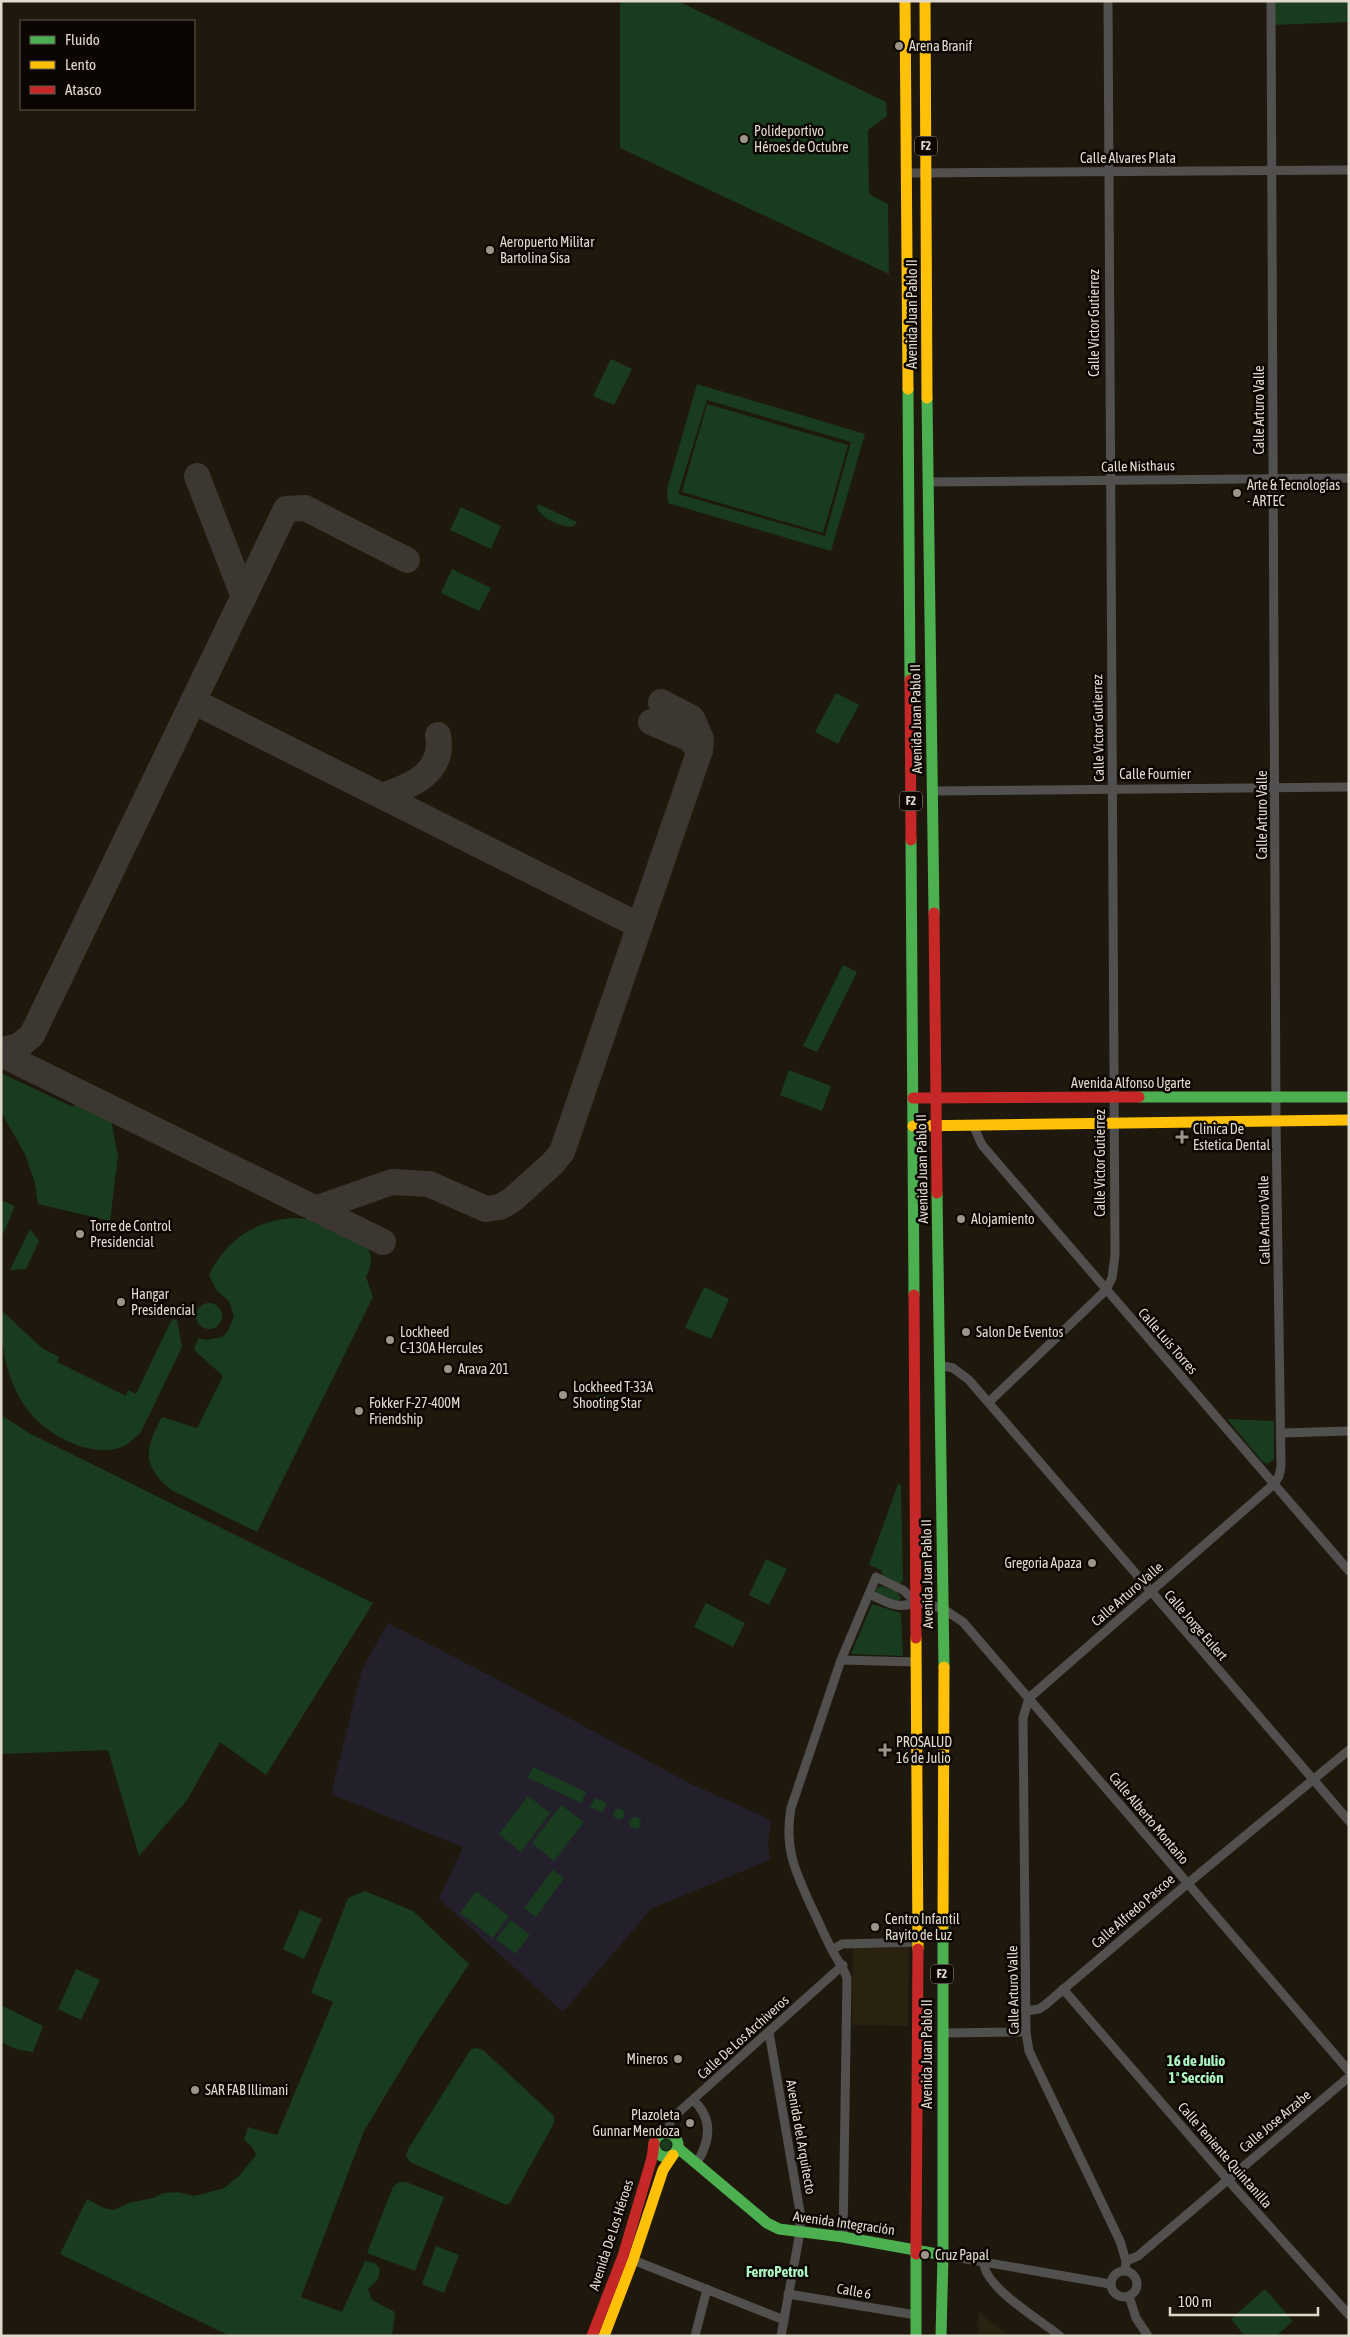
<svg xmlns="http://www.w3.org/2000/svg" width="1350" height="2337" viewBox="0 0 1350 2337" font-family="'Asap Condensed',sans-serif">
<rect width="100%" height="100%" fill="#1f180d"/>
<g fill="#292211">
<polygon points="853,1945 909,1945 908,2026 852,2025"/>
<polygon points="979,2311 979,2312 1009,2336 978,2336"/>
</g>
<polygon fill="#23202c" points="388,1623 493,1677 691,1784 771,1820 768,1843 770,1860 652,1908 563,2012 439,1899 463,1847 331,1794 362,1669"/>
<g fill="#183c1d" fill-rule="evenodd">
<polygon points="620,1 678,1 886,102 887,116 868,130 869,194 888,204 889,274 620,148"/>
<polygon points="1273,1 1349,1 1349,22 1273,25"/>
<polygon points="611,359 632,369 614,405 593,396"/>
<path d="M697,384L865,434L831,551L668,503L667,489ZM707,400L851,442L825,536L678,494Z"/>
<polygon points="707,404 848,445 823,533 682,492"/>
<path d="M538,504L577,522L574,526C563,529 541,518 537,508Z"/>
<polygon points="461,507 501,526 491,549 450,530"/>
<polygon points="452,569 491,588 479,611 441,593"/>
<polygon points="836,693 859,705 838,744 815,732"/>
<polygon points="843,965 857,972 817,1052 803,1046"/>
<polygon points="789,1070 831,1086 822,1111 780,1095"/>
<polygon points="1,1073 73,1107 76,1102 111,1120 118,1155 110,1221 38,1204 35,1183 25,1154 1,1112"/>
<polygon points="1,1200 15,1206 1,1239"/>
<path d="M294,1218C317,1219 323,1223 343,1233C365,1243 379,1251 366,1277L373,1297L257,1532L171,1490C141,1465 145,1448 162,1417L197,1428L223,1376L194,1350L198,1338L206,1340L222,1337L228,1331L234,1316L229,1301L217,1291L209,1275C226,1240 255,1220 294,1218Z"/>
<polygon points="30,1229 39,1241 26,1269 10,1270"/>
<polygon points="704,1287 729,1299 711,1339 685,1328"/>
<circle cx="209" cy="1316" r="13"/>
<path d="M1,1310L42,1348L59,1357L57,1362L126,1396L128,1390L136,1394L172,1319L177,1320L182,1347L141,1432C134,1439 128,1445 119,1448C83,1458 36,1429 20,1398C4,1370 1,1342 1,1310Z"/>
<circle cx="602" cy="1401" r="7"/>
<polygon points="1,1415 29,1433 373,1603 266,1775 220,1742 187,1800 139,1856 108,1750 1,1754"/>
<polygon points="1227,1419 1274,1421 1274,1460 1267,1464 1263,1462"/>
<polygon points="898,1484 901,1485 903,1581 900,1584 884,1578 881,1570 869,1565"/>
<polygon points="766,1559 787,1569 769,1605 749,1595"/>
<polygon points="880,1586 897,1591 901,1598 899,1602 876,1593 876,1589"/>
<polygon points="706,1603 745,1623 733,1647 694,1627"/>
<polygon points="872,1604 901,1613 903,1656 851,1654"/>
<polygon points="533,1767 586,1792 581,1803 528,1778"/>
<polygon points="528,1796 550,1813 521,1852 499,1834"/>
<polygon points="595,1798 607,1803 602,1813 590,1807"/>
<polygon points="561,1805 584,1822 554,1861 532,1843"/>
<circle cx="619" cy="1814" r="5.5"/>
<circle cx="635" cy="1823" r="6"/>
<polygon points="553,1870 564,1878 536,1917 524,1908"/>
<polygon points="365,1891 413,1911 469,1964 420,2038 364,2131 301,2297 342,2312 365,2261 375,2263 380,2269 378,2279 368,2289 372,2300 395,2312 392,2336 230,2336 60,2254 87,2199 104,2208 114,2210 128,2203 153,2198 164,2193 177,2192 195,2196 224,2188 238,2177 256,2155 252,2147 244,2140 248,2127 277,2135 333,2002 311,1993 348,1898"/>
<polygon points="476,1891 509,1916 493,1938 460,1913"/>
<polygon points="300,1910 322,1919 304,1959 283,1949"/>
<polygon points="511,1920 530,1935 515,1954 496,1939"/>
<polygon points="76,1969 100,1980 81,2020 58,2009"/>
<polygon points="1,2005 43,2026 33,2052 16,2049 1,2042"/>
<polygon points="476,2048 483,2050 554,2116 554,2123 510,2203 506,2205 410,2162 406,2156 408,2149 471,2049"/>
<circle cx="666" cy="2145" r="5.5"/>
<polygon points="399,2182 406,2182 444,2197 415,2271 367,2253 393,2187"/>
<polygon points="436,2246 459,2255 444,2293 422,2284"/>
<polygon points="1265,2289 1293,2321 1276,2336 1245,2336 1231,2319"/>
</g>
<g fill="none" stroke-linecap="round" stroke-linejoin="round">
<g stroke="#3c3730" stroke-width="26">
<polyline points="197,476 244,597"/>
<polyline points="193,701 640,926"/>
<polyline points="651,722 688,738 700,750"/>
<path d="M382,796C411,786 445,773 438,735"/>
<polyline points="1,1050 19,1046 32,1035 286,509 305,508 407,560"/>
<polyline points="1,1054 383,1242"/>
<polyline points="315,1209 392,1182 429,1184 486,1209 500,1207 512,1200 552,1164 562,1152 700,750 701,739 692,718 661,702"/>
</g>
<g stroke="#524f4f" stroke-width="9">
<polyline points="908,173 1349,170"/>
<polyline points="928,482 1349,478"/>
<polyline points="932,791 1349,787"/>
<polyline points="973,1125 982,1145 1349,1571"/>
<polyline points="939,1365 953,1368 969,1380 1349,1821"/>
<polyline points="989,1402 1106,1290 1112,1278 1115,1255 1108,1"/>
<polyline points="1282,1433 1349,1431"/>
<path d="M869,1594C885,1601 899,1611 915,1602"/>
<polyline points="915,1602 942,1608 963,1622 1349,2071"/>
<polyline points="841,1660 916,1662"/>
<polyline points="832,1950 842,1944 918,1942"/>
<polyline points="1063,1989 1228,2180 1349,2315"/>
<polyline points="1026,2011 1039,2009 1045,2005 1187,1884 1349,1750"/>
<polyline points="769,2032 800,2212 800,2232 781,2336"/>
<polyline points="942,2033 1026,2032"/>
<path d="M693,2100C714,2119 710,2142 696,2164"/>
<polyline points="669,2133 670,2120 843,1965"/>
<path d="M843,2237L847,1978C843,1966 836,1959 831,1948C824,1935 818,1920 811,1906C795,1871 784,1848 791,1808L841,1660L876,1577L903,1590L915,1601"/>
<polyline points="943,2255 1110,2284"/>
<polyline points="633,2260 784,2320"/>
<polyline points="1126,2261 1138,2256 1349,2077"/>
<path d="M984,2264C986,2288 1040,2320 1060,2336"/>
<circle cx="1124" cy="2284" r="13"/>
<polyline points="1125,2271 1126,2261 1120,2241 1029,2051 1026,2032 1023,1718 1029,1698 1274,1484 1279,1476 1281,1467 1276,1121 1271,1"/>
<polyline points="788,2294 916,2315"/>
<polyline points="1129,2296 1136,2318 1148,2336"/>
<polyline points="695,2336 707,2289"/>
</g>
<g stroke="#4caf50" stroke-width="11">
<polyline points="908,389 910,680"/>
<polyline points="927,398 934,913"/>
<polyline points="911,840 914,1295"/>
<polyline points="1139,1097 1349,1097"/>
<polyline points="937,1193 944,1667"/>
<circle cx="666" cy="2145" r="12"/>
<polyline points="678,2148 767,2223 779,2229 843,2237 943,2255"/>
<polyline points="916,2336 916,2254"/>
<polyline points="941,2336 943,2255 943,1925"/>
</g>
<g stroke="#ffc107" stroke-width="11">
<polyline points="905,1 908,389"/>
<polyline points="925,1 927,398"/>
<polyline points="913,1126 1349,1120"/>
<polyline points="916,1638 918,1949"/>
<polyline points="943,1925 944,1667"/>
<polyline points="604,2336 633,2260 663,2170 673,2155"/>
</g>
<g stroke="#c62828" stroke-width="11">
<polyline points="910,680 911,840"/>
<polyline points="934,913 937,1193"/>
<polyline points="913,1098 1139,1097"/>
<polyline points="914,1295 916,1638"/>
<polyline points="916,2254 918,1949"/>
<polyline points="592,2336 623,2256 652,2158 654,2143"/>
</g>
</g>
<g fill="#9d9589" stroke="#0b0602" stroke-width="2">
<circle cx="899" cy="46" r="5"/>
<circle cx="744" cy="139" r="5"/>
<circle cx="490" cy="250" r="5"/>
<circle cx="1237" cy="493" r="5"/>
<path d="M1179.5 1129.5h5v5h5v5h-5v5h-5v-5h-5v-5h5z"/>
<circle cx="961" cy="1219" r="5"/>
<circle cx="80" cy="1234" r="5"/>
<circle cx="121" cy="1302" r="5"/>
<circle cx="966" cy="1332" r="5"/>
<circle cx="390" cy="1340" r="5"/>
<circle cx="448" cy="1369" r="5"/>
<circle cx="563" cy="1395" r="5"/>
<circle cx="359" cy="1411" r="5"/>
<circle cx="1092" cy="1563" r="5"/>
<path d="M882.5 1742.5h5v5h5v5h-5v5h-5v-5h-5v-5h5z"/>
<circle cx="875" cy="1927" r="5"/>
<circle cx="678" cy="2059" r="5"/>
<circle cx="195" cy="2090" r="5"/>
<circle cx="690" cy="2123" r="5"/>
<circle cx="925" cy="2255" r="5"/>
</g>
<g text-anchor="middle" stroke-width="5" stroke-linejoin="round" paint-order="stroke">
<g fill="#0b0602" stroke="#a19a8f" stroke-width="1">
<rect x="915" y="136.5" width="22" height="19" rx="4"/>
<rect x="900" y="791.5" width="22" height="19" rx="4"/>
<rect x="931" y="1964.5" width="22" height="19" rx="4"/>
</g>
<g font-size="12" font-weight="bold" fill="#e1d9cc">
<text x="926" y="150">F2</text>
<text x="911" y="805">F2</text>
<text x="942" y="1978">F2</text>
</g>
<g font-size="14" fill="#e1d9cc" stroke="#0b0602" text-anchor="start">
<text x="909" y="51">Arena Branif</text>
<text x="754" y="136">Polideportivo<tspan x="754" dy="16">Héroes de Octubre</tspan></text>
<text x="500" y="247">Aeropuerto Militar<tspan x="500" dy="16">Bartolina Sisa</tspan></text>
<text x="1247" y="490">Arte &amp; Tecnologías<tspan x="1247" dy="16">- ARTEC</tspan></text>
<text x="1193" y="1134">Clinica De<tspan x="1193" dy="16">Estetica Dental</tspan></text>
<text x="971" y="1224">Alojamiento</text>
<text x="90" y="1231">Torre de Control<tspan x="90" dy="16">Presidencial</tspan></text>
<text x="131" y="1299">Hangar<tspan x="131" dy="16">Presidencial</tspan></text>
<text x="400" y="1337">Lockheed<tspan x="400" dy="16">C-130A Hercules</tspan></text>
<text x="976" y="1337">Salon De Eventos</text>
<text x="458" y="1374">Arava 201</text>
<text x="573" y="1392">Lockheed T-33A<tspan x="573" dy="16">Shooting Star</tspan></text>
<text x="369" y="1408">Fokker F-27-400M<tspan x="369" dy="16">Friendship</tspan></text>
<text x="1082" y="1568" text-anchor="end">Gregoria Apaza</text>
<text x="896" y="1747">PROSALUD<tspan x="896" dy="16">16 de Julio</tspan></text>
<text x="885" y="1924">Centro Infantil<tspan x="885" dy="16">Rayito de Luz</tspan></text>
<text x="668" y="2064" text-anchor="end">Mineros</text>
<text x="205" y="2095">SAR FAB Illimani</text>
<text x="680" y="2120" text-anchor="end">Plazoleta<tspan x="680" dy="16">Gunnar Mendoza</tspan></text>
<text x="935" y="2260">Cruz Papal</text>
</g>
<g font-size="14" fill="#e1d9cc" stroke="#0b0602">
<text x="1128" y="163">Calle Alvares Plata</text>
<text transform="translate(912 314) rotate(-90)" y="5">Avenida Juan Pablo II</text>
<text transform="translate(1094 323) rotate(-90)" y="5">Calle Victor Gutierrez</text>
<text transform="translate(1259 410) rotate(-90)" y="5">Calle Arturo Valle</text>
<text transform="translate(1138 466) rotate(-1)" y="5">Calle Nisthaus</text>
<text transform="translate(916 719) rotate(-91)" y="5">Avenida Juan Pablo II</text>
<text transform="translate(1098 728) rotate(-91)" y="5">Calle Victor Gutierrez</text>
<text x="1155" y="779">Calle Fournier</text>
<text transform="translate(1262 815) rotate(-90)" y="5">Calle Arturo Valle</text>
<text x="1131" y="1088">Avenida Alfonso Ugarte</text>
<text transform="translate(1100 1163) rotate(-90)" y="5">Calle Victor Gutierrez</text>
<text transform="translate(922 1169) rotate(-91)" y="5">Avenida Juan Pablo II</text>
<text transform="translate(1264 1220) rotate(-91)" y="5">Calle Arturo Valle</text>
<text transform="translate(1168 1341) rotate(49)" y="5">Calle Luis Torres</text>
<text transform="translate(927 1574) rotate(-91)" y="5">Avenida Juan Pablo II</text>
<text transform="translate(1127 1594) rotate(-41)" y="5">Calle Arturo Valle</text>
<text transform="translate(1196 1625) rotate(49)" y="5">Calle Jorge Eulert</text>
<text transform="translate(1149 1818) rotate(50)" y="5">Calle Alberto Montaño</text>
<text transform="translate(1133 1911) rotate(-41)" y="5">Calle Alfredo Pascoe</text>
<text transform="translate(1013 1990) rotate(-91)" y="5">Calle Arturo Valle</text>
<text transform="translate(743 2037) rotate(-42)" y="5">Calle De Los Archiveros</text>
<text transform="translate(927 2054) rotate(-90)" y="5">Avenida Juan Pablo II</text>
<text transform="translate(1275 2121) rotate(-40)" y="5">Calle Jose Arzabe</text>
<text transform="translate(801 2137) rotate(80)" y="5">Avenida del Arquitecto</text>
<text transform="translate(1225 2155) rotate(49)" y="5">Calle Teniente Quintanilla</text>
<text transform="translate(844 2223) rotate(8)" y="5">Avenida Integración</text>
<text transform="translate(611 2235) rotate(-72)" y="5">Avenida De Los Héroes</text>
<text transform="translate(854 2291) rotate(10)" y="5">Calle 6</text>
</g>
<g font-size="15" font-weight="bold" fill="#acf4c1" stroke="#0b0602">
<text x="1196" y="2066">16 de Julio<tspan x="1196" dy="17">1ª Sección</tspan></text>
<text x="777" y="2277">FerroPetrol</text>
</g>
</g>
<rect width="1350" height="2337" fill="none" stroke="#e1d9cc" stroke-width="5"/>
<rect x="20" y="20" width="175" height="90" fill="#0b0602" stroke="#615a53"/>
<rect x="30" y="36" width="25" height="8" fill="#4caf50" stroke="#615a53"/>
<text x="65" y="45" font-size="15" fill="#e1d9cc">Fluido</text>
<rect x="30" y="61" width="25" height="8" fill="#ffc107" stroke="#615a53"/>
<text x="65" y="70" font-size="15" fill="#e1d9cc">Lento</text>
<rect x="30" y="86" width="25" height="8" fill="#c62828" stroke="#615a53"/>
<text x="65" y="95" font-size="15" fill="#e1d9cc">Atasco</text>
<path d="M1170 2307v8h148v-8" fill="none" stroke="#e1d9cc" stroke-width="2.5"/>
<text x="1178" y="2307" font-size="15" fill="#e1d9cc" stroke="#0b0602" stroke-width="4" paint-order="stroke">100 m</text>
</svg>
